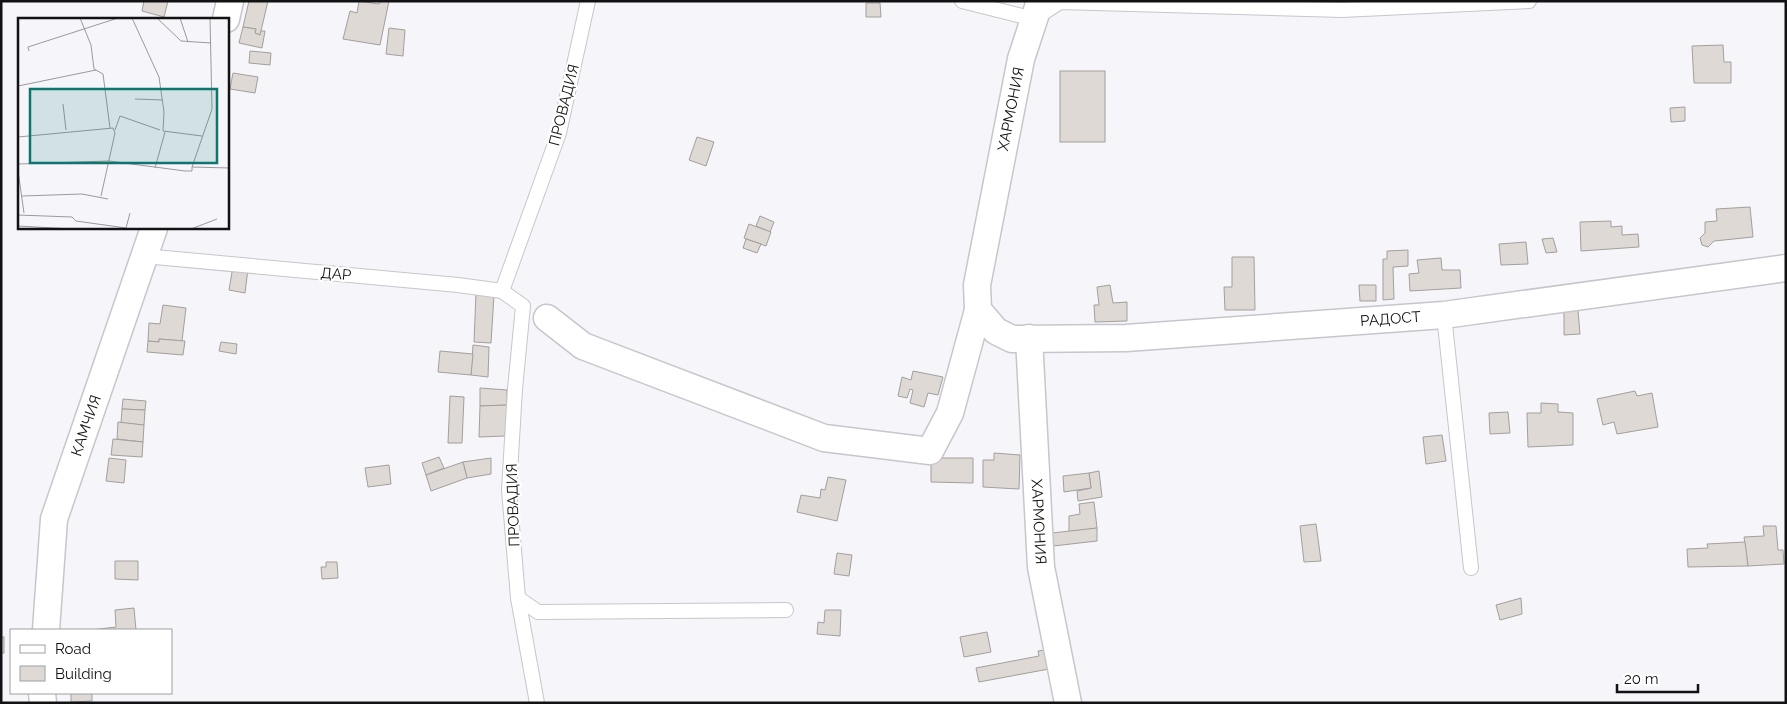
<svg xmlns="http://www.w3.org/2000/svg" width="1787" height="704" viewBox="0 0 1787 704" font-family="Raleway,sans-serif">
<rect width="100%" height="100%" fill="#f5f5fa"/>
<g fill="#ded9d5" stroke="#a39f9c">
<polygon points="144,1 168,1 164,17 142,11"/>
<polygon points="249,1 268,1 260,35 255,33 256,29 243,27"/>
<polygon points="359,1 379,4 380,1 389,1 380,45 343,39 350,11 357,13"/>
<polygon points="866,3 880,3 881,17 866,17"/>
<polygon points="243,27 256,29 255,33 260,35 261,31 265,31 262,48 239,43"/>
<polygon points="389,28 405,30 403,56 386,54"/>
<polygon points="1723,45 1724,62 1731,62 1731,83 1694,83 1692,46"/>
<polygon points="250,51 271,53 270,65 249,63"/>
<rect x="1060" y="71" width="45" height="71"/>
<polygon points="233,73 258,77 255,93 230,89"/>
<polygon points="1685,107 1685,121 1671,122 1670,108"/>
<polygon points="697,137 714,142 706,166 689,160"/>
<polygon points="1750,207 1753,237 1714,241 1708,247 1702,245 1700,238 1705,233 1705,222 1717,221 1716,209"/>
<polygon points="760,216 774,222 770,232 756,226"/>
<polygon points="1611,221 1611,227 1622,226 1622,235 1638,234 1639,247 1581,251 1580,222"/>
<polygon points="749,224 771,232 766,246 744,238"/>
<polygon points="1553,238 1557,252 1546,253 1542,239"/>
<polygon points="746,239 761,244 757,253 743,248"/>
<polygon points="1526,242 1528,264 1501,265 1499,244"/>
<polygon points="1408,250 1408,266 1393,267 1394,299 1383,300 1383,259 1387,259 1387,251"/>
<polygon points="1232,257 1254,257 1255,310 1225,310 1224,287 1232,287"/>
<polygon points="1441,258 1442,270 1460,270 1461,288 1410,291 1409,274 1419,273 1417,260"/>
<polygon points="233,266 248,269 245,293 229,290"/>
<polygon points="1110,285 1113,303 1127,302 1127,321 1095,322 1094,305 1099,305 1097,287"/>
<polygon points="1359,285 1376,285 1376,301 1360,301"/>
<polygon points="476,293 494,295 491,343 474,342"/>
<polygon points="163,305 186,308 182,341 159,339 159,342 148,341 149,323 160,324"/>
<polygon points="1578,310 1580,334 1564,335 1564,311"/>
<polygon points="159,339 185,341 183,355 147,352 148,341 159,342"/>
<polygon points="221,342 237,344 236,354 219,351"/>
<polygon points="473,345 489,347 488,377 471,375"/>
<polygon points="440,351 473,354 471,375 438,372"/>
<polygon points="913,371 943,377 938,395 928,393 924,407 910,403 913,390 910,389 907,398 898,396 902,377 911,380"/>
<polygon points="480,388 507,390 507,405 480,406"/>
<polygon points="1635,391 1637,396 1652,393 1658,427 1617,434 1614,422 1603,425 1597,399"/>
<polygon points="450,396 464,397 462,443 448,443"/>
<polygon points="123,399 146,401 145,410 122,409"/>
<polygon points="1541,403 1558,404 1558,412 1573,413 1573,445 1528,447 1527,413 1541,413"/>
<polygon points="507,405 505,436 479,437 480,406"/>
<polygon points="122,409 145,410 144,425 121,423"/>
<polygon points="1508,412 1510,433 1490,434 1489,413"/>
<polygon points="118,422 144,425 143,442 117,439"/>
<polygon points="1442,435 1446,461 1426,464 1423,437"/>
<polygon points="113,439 143,442 142,457 111,455"/>
<polygon points="994,453 1020,455 1019,489 983,487 983,460 994,460"/>
<polygon points="439,457 444,468 426,475 422,463"/>
<polygon points="109,458 126,460 124,483 106,481"/>
<polygon points="491,458 491,474 467,478 463,462"/>
<polygon points="931,458 973,458 973,483 931,482"/>
<polygon points="463,462 467,478 431,491 426,475"/>
<polygon points="389,465 391,484 368,487 365,468"/>
<polygon points="1099,471 1102,497 1078,501 1077,491 1091,488 1089,473"/>
<polygon points="1089,473 1091,488 1064,492 1063,476"/>
<polygon points="828,477 846,480 837,521 797,512 801,495 820,498 821,489 825,490"/>
<polygon points="1094,502 1097,528 1069,532 1069,516 1080,514 1079,504"/>
<polygon points="1316,524 1321,561 1304,562 1300,526"/>
<polygon points="1763,526 1776,526 1778,550 1783,550 1784,564 1748,566 1744,537 1764,536"/>
<polygon points="1097,528 1097,541 1053,546 1052,533"/>
<polygon points="1745,542 1748,566 1688,567 1687,549 1708,548 1707,544"/>
<polygon points="837,553 852,555 849,576 834,574"/>
<polygon points="115,561 138,561 138,580 115,579"/>
<polygon points="326,562 337,562 338,578 322,579 321,567 326,567"/>
<polygon points="1521,598 1522,614 1500,620 1496,605"/>
<polygon points="134,608 136,630 91,630 116,627 115,610"/>
<polygon points="825,610 841,610 840,636 817,634 818,622 824,623"/>
<polygon points="987,632 991,652 964,657 960,637"/>
<rect x="1" y="637" width="3" height="16"/>
<polygon points="1045,650 1049,669 979,682 976,668 1039,656 1038,651"/>
<polygon points="71,693 92,693 92,701 71,702"/>
</g>
<g fill="none" stroke-linecap="round" stroke-linejoin="round">
<defs>
<g id="service">
<polyline points="962,1 1034,19 1060,2 1342,10 1529,1"/>
<polyline points="144,256 458,285 502,291 523,306 515,389 509,490 518,598 537,703"/>
<polyline points="502,291 559,133 588,1"/>
<polyline points="1444,315 1471,568"/>
<polyline points="518,598 538,612 786,610"/>
</g>
<g id="minor">
<path id="s1" d="M1040,1L1021,59L977,285L978,310L996,331L1012,339L1126,338L1444,315L1786,268"/>
<polyline points="226,19 230,1"/>
<polyline points="547,318 583,346 824,438 930,451 950,413 978,310"/>
<path id="s2" d="M1029,338L1041,567L1068,703"/>
<path id="s3" d="M46,630L54,519L154,228"/>
<polyline points="42,693 43,703"/>
</g>
</defs>
<use href="#service" stroke="#c6c6cc" stroke-width="16"/>
<use href="#minor" stroke="#c6c6cc" stroke-width="29"/>
<use href="#service" stroke="#fff" stroke-width="14"/>
<use href="#minor" stroke="#fff" stroke-width="26"/>
</g>
<g text-anchor="middle" stroke-width="4.5" stroke-linejoin="round" paint-order="stroke">
<g font-size="15" fill="#121214" stroke="#fff">
<text transform="translate(564 105) rotate(-76)" y="5">ПРОВАДИЯ</text>
<text transform="translate(1011 109) rotate(-79)" y="5">ХАРМОНИЯ</text>
<text transform="translate(336 274) rotate(5)" y="5">ДАР</text>
<text dy="5" stroke="none"><textPath href="#s1" startOffset="741">РАДОСТ</textPath></text>
<text dy="5" stroke="none"><textPath href="#s3" startOffset="210">КАМЧИЯ</textPath></text>
<text transform="translate(513 505) rotate(-92)" y="5">ПРОВАДИЯ</text>
<text dy="5" stroke="none"><textPath href="#s2" startOffset="184">ХАРМОНИЯ</textPath></text>
</g>
</g>
<g transform="translate(18 18)">
<rect width="211" height="211" fill="#f5f5fa"/>
<path fill="none" stroke="#9a9a9e" stroke-width="1" d="M62,0L73,27L76,51L85,56L92,110M114,0L141,59L146,94L145,113L184,118M139,0L163,23L193,25M162,0L170,24M11,33L10,29L100,0M0,68L78,52M117,81L145,82M45,86L48,112M97,112L102,98L142,112M0,119L95,110L97,115L83,178M0,146L91,143L167,153H174V149L212,150M174,149L194,91L192,0M137,150L147,114M0,153L6,195M4,178L64,176L90,181M0,197L54,199L58,203L108,210L112,195M0,208L53,211M173,211L199,201"/>
<path fill="#0f766e" fill-opacity="0.15" stroke="#0f766e" stroke-width="2.5" d="M12,71H199V145H12Z"/>
<rect width="211" height="211" fill="none" stroke="#121214" stroke-width="2.5"/>
</g>
<rect width="1787" height="704" fill="none" stroke="#121214" stroke-width="5"/>
<rect x="10" y="629" width="162" height="65" fill="#ffffff" stroke="#a0a0a1"/>
<rect x="20" y="645" width="25" height="8" fill="#ffffff" stroke="#a0a0a1"/>
<text x="55" y="654" font-size="15" fill="#121214">Road</text>
<rect x="20" y="666" width="25" height="15" fill="#ded9d5" stroke="#a0a0a1"/>
<text x="55" y="679" font-size="15" fill="#121214">Building</text>
<path d="M1617 684v8h81v-8" fill="none" stroke="#121214" stroke-width="2.5"/>
<text x="1624" y="684" font-size="15" fill="#121214" stroke="#ffffff" stroke-width="4" paint-order="stroke">20 m</text>
</svg>
